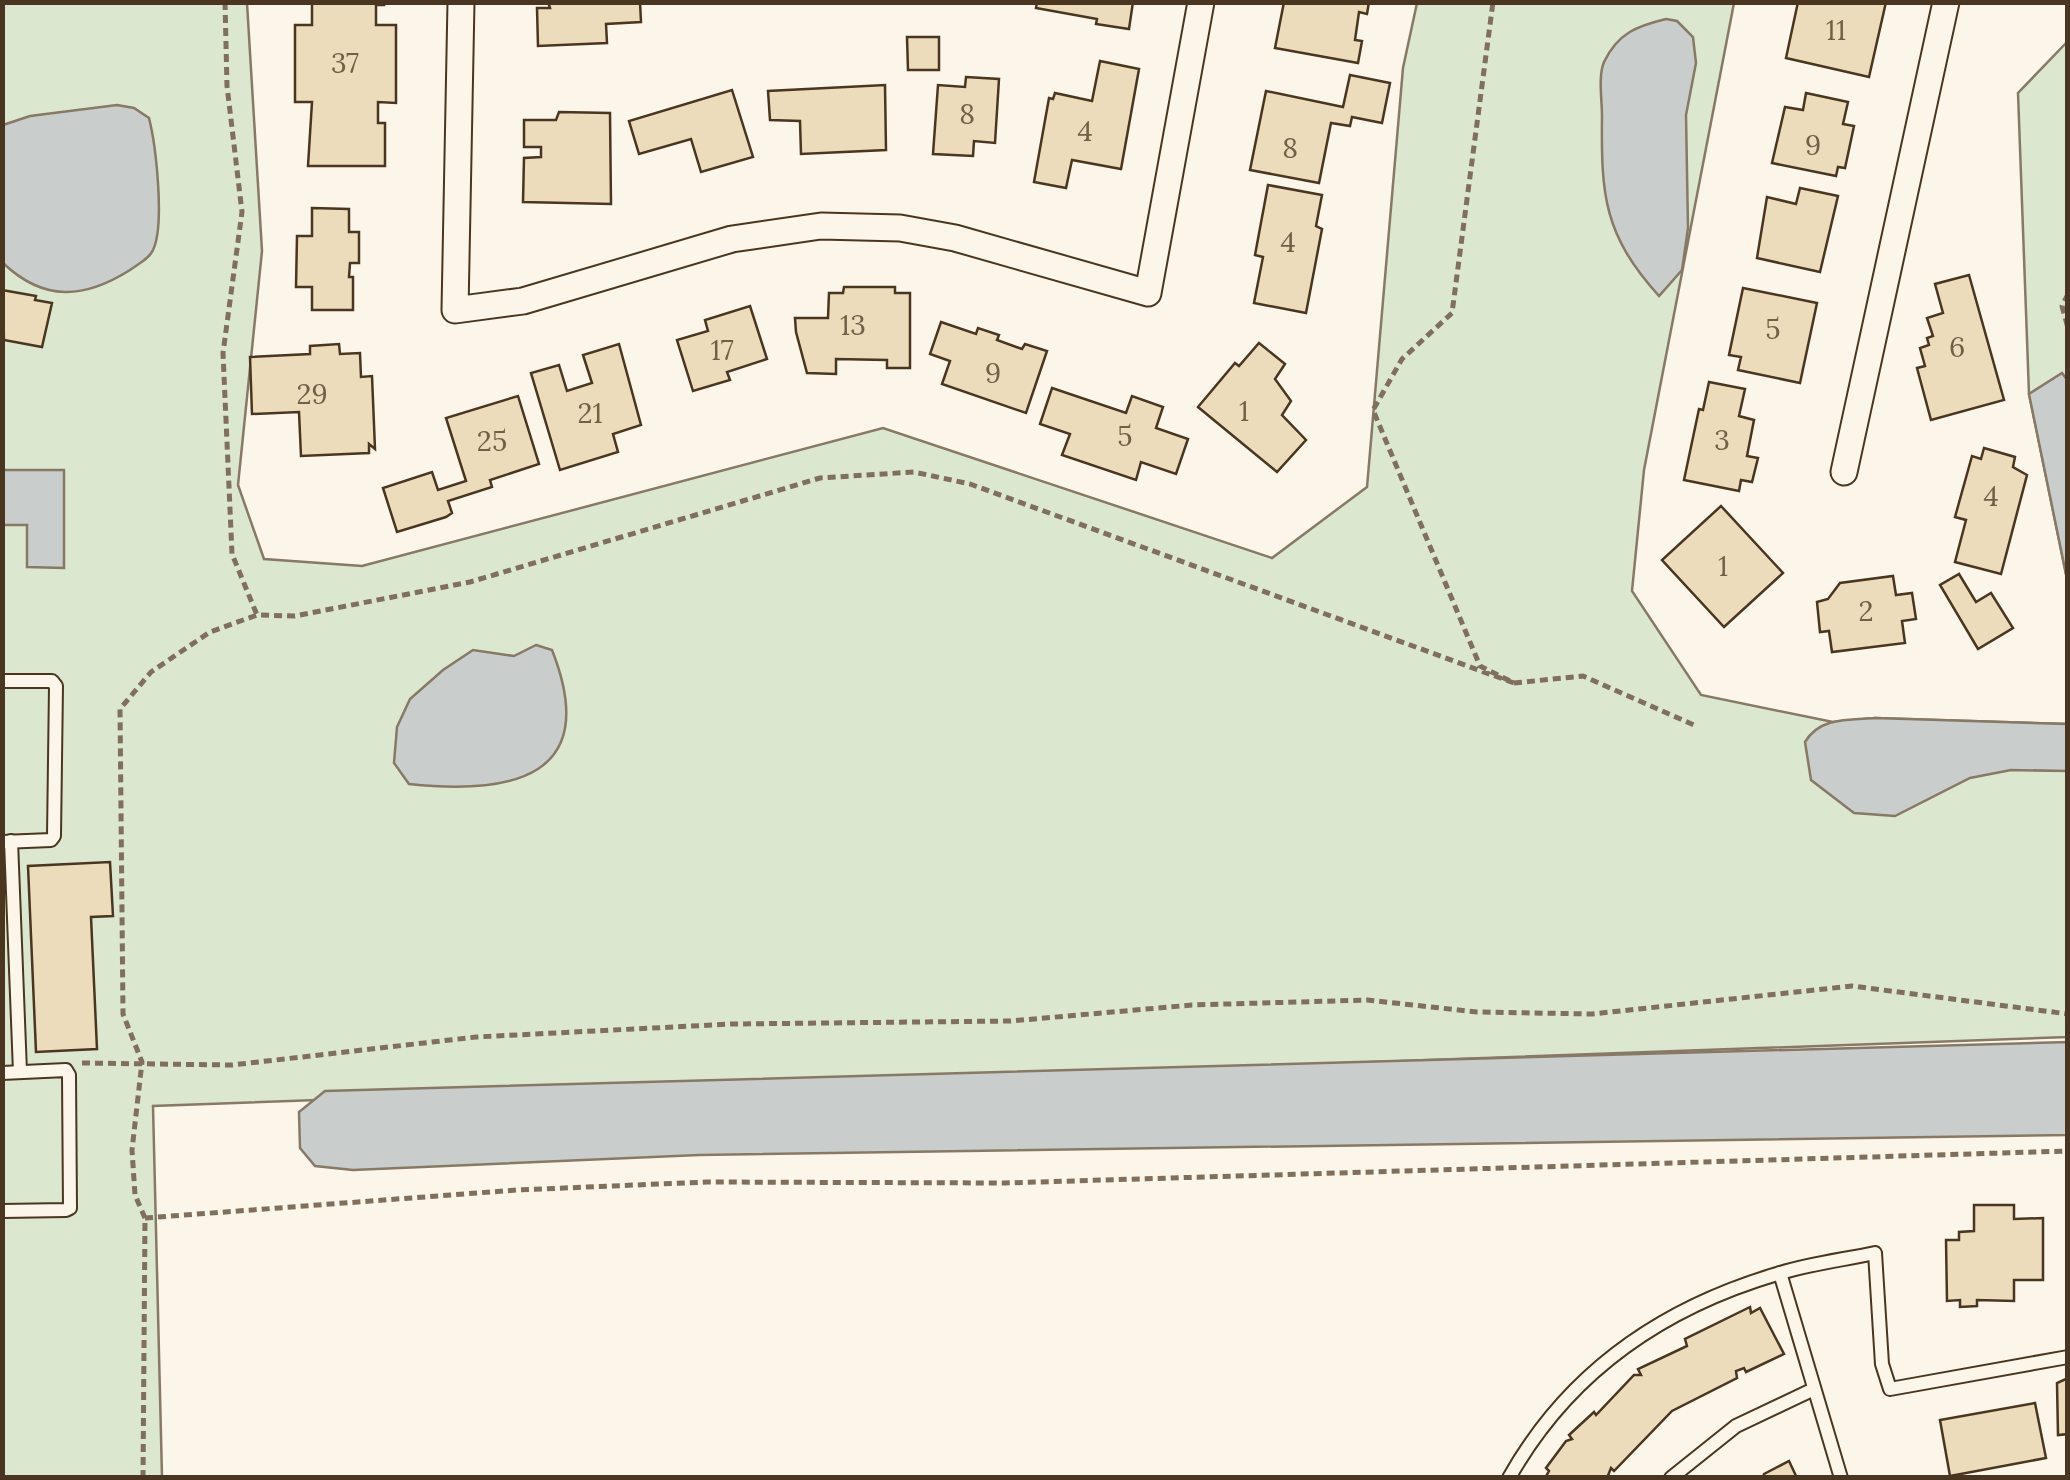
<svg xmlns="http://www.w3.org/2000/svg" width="2070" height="1480" viewBox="0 0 2070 1480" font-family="Lora,serif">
<rect width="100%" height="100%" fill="#fbf6e9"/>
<g fill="#dce7d0" stroke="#887966" stroke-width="2.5">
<polygon points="3,3 247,3 262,251 238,485 264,559 362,566 883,428 1272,558 1367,487 1403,68 1417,3 1734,3 1644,470 1632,591 1701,695 1833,722 1875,718 2067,724 2067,1037 153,1106 162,1477 3,1478"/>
<polygon points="2067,42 2067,579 2029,394 2018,93"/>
</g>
<g fill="#c9cecd" stroke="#887966" stroke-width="2.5">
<path d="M1666,19L1677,21L1693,37L1696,63L1686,115L1688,228L1682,270L1659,296C1604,235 1601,196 1602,116C1602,100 1598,76 1604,62C1618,33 1637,26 1666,19Z"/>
<path d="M117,105L134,108L149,118C156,146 165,225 153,250C149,259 138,264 130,270C84,299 44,302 3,263V125L30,116Z"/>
<polygon points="2062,373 2068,381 2067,579 2029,394"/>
<polygon points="3,470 64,470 64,568 27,567 27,525 3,525"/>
<path d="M536,645L552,650C602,777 513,795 409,784L394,763L397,727L410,699L443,670L473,650L514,656Z"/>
<path d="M1875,718L2067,724V771L2011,770L1970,778L1895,816L1854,813L1811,780L1805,742C1820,717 1848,720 1875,718Z"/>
<polygon points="2068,1042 2067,1135 699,1155 353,1170 315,1166 300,1148 299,1112 325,1091"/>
</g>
<g fill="#ecdcbc" stroke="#4a3520" stroke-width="2.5">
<polygon points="307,2 384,2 384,5 376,5 376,25 396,25 396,103 378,102 378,123 385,123 385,166 308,166 312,102 295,102 295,25 312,25 312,4"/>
<polygon points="548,2 640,2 641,22 606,24 607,43 538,46 537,8 550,8"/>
<polygon points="1037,2 1133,2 1129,29 1096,24 1097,19 1036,8"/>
<polygon points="1284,2 1369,2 1367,14 1359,12 1355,40 1362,41 1358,63 1275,48"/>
<polygon points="1798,2 1886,2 1869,77 1786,58"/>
<polygon points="907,37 939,37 939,70 908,70"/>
<polygon points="1100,61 1139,69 1121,169 1072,160 1066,188 1034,182 1049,98 1053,99 1055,93 1092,101"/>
<polygon points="1350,75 1390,83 1382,123 1352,117 1350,126 1331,123 1319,183 1250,170 1266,91 1343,107"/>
<polygon points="966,77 999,79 995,143 974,141 973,156 933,154 938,85 965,87"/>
<polygon points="885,85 886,150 801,154 800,121 770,120 768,91"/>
<polygon points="732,90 753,157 701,172 691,139 639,154 629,121"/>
<polygon points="1806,93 1848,102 1843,124 1854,126 1845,168 1838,167 1836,176 1772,163 1785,107 1803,110"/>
<polygon points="559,112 610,113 611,204 523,202 524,158 541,157 541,147 524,147 524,120 556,120"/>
<polygon points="1268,185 1322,195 1316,226 1322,229 1306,313 1254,303 1263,257 1255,255"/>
<polygon points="1800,188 1838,196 1820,272 1757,258 1767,197 1796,204"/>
<polygon points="312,208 349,209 349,232 359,232 359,263 350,263 349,277 353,277 353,310 312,310 312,287 296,287 297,236 312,236"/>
<polygon points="1969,275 2004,400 1931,420 1917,368 1925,366 1920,348 1929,345 1927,338 1933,336 1927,318 1943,313 1935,284"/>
<polygon points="844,287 895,287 895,293 910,293 910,368 887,368 887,360 836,359 836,374 807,373 796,332 795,318 828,318 829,293 843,293"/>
<polygon points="1743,288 1817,303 1800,383 1738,370 1741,357 1729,355"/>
<polygon points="2,290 36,296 35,300 52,303 42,347 4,340"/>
<polygon points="750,306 767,359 727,372 730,380 693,391 677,340 708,331 705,320"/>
<polygon points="941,322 976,334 978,328 999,335 997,340 1022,349 1025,344 1047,351 1026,413 942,384 950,361 930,354"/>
<polygon points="1259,343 1285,364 1275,379 1291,401 1282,415 1306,440 1277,472 1198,407 1235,363 1239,366"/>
<polygon points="339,344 340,354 360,353 361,377 372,376 375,449 369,444 369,453 301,456 299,412 252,414 250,357 310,354 310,346"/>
<polygon points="619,344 641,425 613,434 618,452 560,470 531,373 559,365 567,391 592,383 583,355"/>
<polygon points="1709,382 1745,389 1739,416 1754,420 1747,456 1758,458 1752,482 1741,480 1739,491 1684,480 1699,409 1703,410"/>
<polygon points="1052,388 1126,413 1132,396 1163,407 1156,428 1188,439 1176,474 1141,462 1136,480 1062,455 1070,434 1040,424"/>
<polygon points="518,396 539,464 490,480 492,487 448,501 452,513 446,517 397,532 383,488 432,472 438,490 466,481 446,418"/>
<polygon points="1984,448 2015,457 2013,467 2027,475 2001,574 1955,562 1966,520 1955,517 1972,456 1981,459"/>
<polygon points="1721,506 1783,573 1724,627 1662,560"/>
<polygon points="1959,574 1976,602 1991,593 2013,628 1978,649 1940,585"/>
<polygon points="1893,576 1896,595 1912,593 1916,619 1902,621 1905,643 1832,652 1829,631 1820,632 1817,602 1828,599 1840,583"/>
<polygon points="110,862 113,916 91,917 97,1049 36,1052 28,866"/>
<polygon points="1974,1205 2014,1205 2014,1219 2043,1218 2043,1280 2014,1280 2014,1301 1977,1300 1977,1306 1960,1307 1960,1300 1947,1301 1946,1240 1959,1240 1959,1232 1974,1231"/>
<polygon points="1750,1307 1751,1313 1760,1308 1784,1354 1746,1372 1744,1368 1736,1371 1737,1378 1672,1411 1614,1471 1611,1468 1607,1478 1545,1478 1549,1471 1546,1468 1566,1441 1572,1439 1569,1435 1594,1412 1596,1415 1634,1375 1641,1375 1638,1369 1687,1346 1685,1339"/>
<polygon points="2068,1378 2068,1434 2058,1435 2057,1383"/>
<polygon points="2035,1403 2046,1458 1950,1476 1940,1420"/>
<polygon points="1789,1461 1797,1478 1763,1478 1764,1474"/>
</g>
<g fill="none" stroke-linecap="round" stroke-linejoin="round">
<defs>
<g id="service">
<polyline points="2,681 52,681 56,686 54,836 51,840 2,842"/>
<polyline points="11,841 20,1072"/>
<polyline points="2,1073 66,1070 69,1075 70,1208 66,1210 2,1211"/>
<polyline points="1780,1273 1841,1478"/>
<path d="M1509,1478C1569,1371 1662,1308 1777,1274C1808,1264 1842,1260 1875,1253L1882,1364L1890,1389L2068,1357"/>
<polyline points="1671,1478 1736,1426 1814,1389"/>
</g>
<g id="minor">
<polyline points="461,2 455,310 523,301 732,239 821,226 900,228 955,238 1148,293 1201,2"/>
<polyline points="1844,472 1946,2"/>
</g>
</defs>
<use href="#service" stroke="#4a3520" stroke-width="16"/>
<use href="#minor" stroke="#4a3520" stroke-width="29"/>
<g stroke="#7f6f5c" stroke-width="5" stroke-dasharray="8 5" stroke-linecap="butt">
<polyline points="225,2 227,86 242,212 223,353 232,554 257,615"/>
<polyline points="2068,294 2062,306 2068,328"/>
<polyline points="1514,683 1583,676 1694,725"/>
<polyline points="82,1063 232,1065 476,1037 732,1024 1011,1021 1192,1005 1367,1000 1477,1012 1592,1014 1852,986 2068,1014"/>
<polyline points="145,1218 517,1190 707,1182 1005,1183 2068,1151"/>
<polyline points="143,1478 145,1218 135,1195 132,1150 142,1062 123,1014 120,709 151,672 210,632 257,615 295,616 470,582 820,478 914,472 970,484 1514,683 1480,666 1373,410 1402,359 1452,313 1493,2"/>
</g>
<use href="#service" stroke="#fbf6e9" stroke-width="12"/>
<use href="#minor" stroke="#fbf6e9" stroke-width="25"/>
</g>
<g text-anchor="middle" stroke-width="8" stroke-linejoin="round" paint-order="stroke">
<g font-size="28" fill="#725f47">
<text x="1836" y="40">11</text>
<text x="345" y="73">37</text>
<text x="967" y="124">8</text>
<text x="1085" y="141">4</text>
<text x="1813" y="155">9</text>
<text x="1290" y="158">8</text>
<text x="1288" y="252">4</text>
<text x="853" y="335">13</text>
<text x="1773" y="339">5</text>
<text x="1957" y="357">6</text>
<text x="722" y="360">17</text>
<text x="993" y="383">9</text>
<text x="312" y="404">29</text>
<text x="1244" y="421">1</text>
<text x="590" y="423">21</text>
<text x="1125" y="446">5</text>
<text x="1722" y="450">3</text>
<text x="492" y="451">25</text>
<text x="1991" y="506">4</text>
<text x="1723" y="576">1</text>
<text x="1866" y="621">2</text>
</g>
</g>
<rect width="2070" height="1480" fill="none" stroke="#4a3520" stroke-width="10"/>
</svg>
